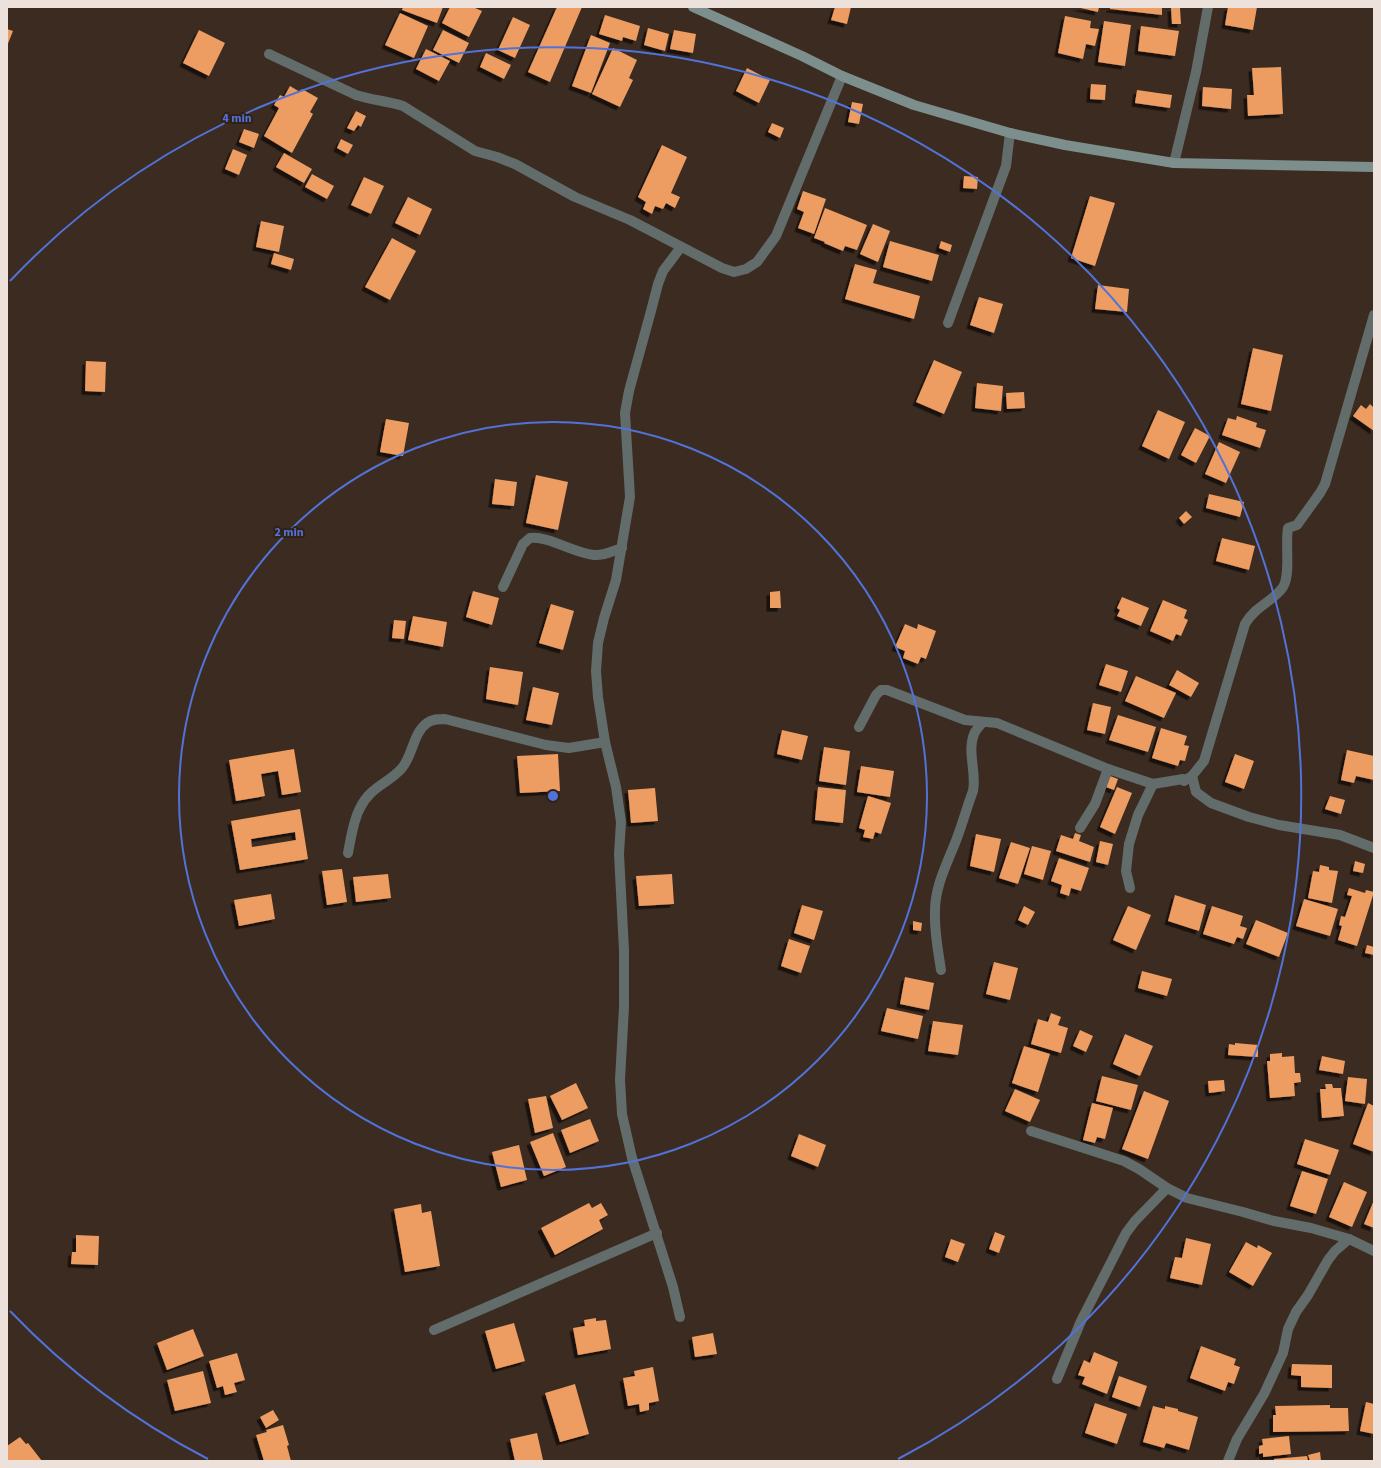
<svg xmlns="http://www.w3.org/2000/svg" width="1381" height="1468" viewBox="0 0 1381 1468" font-family="'Source Sans 3',sans-serif">
<defs>
<filter id="shadow"><feDropShadow dx="-3.5" dy="3.5" stdDeviation="0" flood-color="#0009"/></filter>
</defs>
<rect width="100%" height="100%" fill="#3b2b20"/>
<g fill="#ed9c62" fill-rule="evenodd" filter="url(#shadow)">
<polygon points="403,7 443,7 437,23 402,10"/>
<polygon points="450,7 473,7 482,11 469,37 442,23"/>
<polygon points="557,7 582,7 550,82 528,72"/>
<polygon points="835,7 851,7 847,24 831,20"/>
<polygon points="1076,7 1099,7 1098,12"/>
<polygon points="1110,7 1162,7 1162,15 1110,9"/>
<polygon points="1228,7 1257,7 1253,30 1225,25"/>
<polygon points="1171,8 1180,8 1181,24 1172,24"/>
<polygon points="400,13 428,26 414,58 385,45"/>
<polygon points="605,15 640,26 636,41 623,37 622,41 599,34"/>
<polygon points="1065,16 1091,21 1090,28 1099,29 1095,46 1086,44 1083,59 1058,53"/>
<polygon points="513,17 530,25 515,58 498,50"/>
<polygon points="1104,21 1131,25 1125,66 1098,62"/>
<polygon points="1141,26 1179,31 1175,56 1138,51"/>
<polygon points="648,28 669,34 665,51 644,45"/>
<polygon points="7,29 13,31 7,46"/>
<polygon points="199,30 225,43 209,76 183,63"/>
<polygon points="443,30 469,43 459,63 433,50"/>
<polygon points="674,30 696,34 693,53 670,49"/>
<polygon points="591,35 610,43 591,93 572,86"/>
<polygon points="613,48 637,60 629,78 633,80 620,107 592,94"/>
<polygon points="426,49 450,61 439,81 416,69"/>
<polygon points="486,53 511,65 504,79 480,67"/>
<polygon points="1281,67 1283,114 1248,116 1247,95 1254,95 1252,68"/>
<polygon points="747,68 770,80 759,103 736,91"/>
<polygon points="1091,84 1106,85 1105,100 1090,99"/>
<polygon points="290,86 300,92 302,89 318,98 310,112 313,114 292,153 264,136 279,108 274,105 280,95 284,97"/>
<polygon points="1203,87 1232,89 1231,109 1202,106"/>
<polygon points="1137,90 1172,95 1170,108 1135,103"/>
<polygon points="852,102 863,104 859,124 848,122"/>
<polygon points="356,111 366,116 361,127 358,125 354,131 347,128"/>
<polygon points="772,123 784,128 780,138 768,132"/>
<polygon points="244,129 259,134 254,148 239,142"/>
<polygon points="341,139 353,145 348,154 337,148"/>
<polygon points="662,145 687,157 671,193 680,197 675,208 666,203 663,209 655,206 652,214 643,209 646,202 638,197"/>
<polygon points="233,149 247,155 239,175 225,169"/>
<polygon points="284,153 312,169 304,183 276,167"/>
<polygon points="312,174 334,186 327,199 305,187"/>
<polygon points="964,176 978,177 977,189 963,188"/>
<polygon points="364,177 384,186 371,214 351,205"/>
<polygon points="803,191 826,199 814,234 798,228 804,212 797,209"/>
<polygon points="1090,196 1115,203 1095,266 1071,258"/>
<polygon points="408,197 432,209 420,235 395,223"/>
<polygon points="825,208 867,225 857,250 845,246 843,251 824,243 825,242 814,238"/>
<polygon points="261,221 284,226 279,252 256,247"/>
<polygon points="873,224 890,231 878,262 860,254"/>
<polygon points="392,238 416,251 390,300 365,287"/>
<polygon points="890,241 939,255 932,281 883,267"/>
<polygon points="941,241 952,245 950,252 939,248"/>
<polygon points="274,253 294,259 291,270 271,264"/>
<polygon points="855,264 877,270 873,283 920,296 914,319 845,299"/>
<polygon points="1098,285 1129,289 1127,312 1095,309"/>
<polygon points="979,297 1003,304 994,333 970,325"/>
<polygon points="1253,348 1283,355 1271,411 1241,404"/>
<polygon points="934,360 962,372 944,414 916,402"/>
<polygon points="86,361 106,362 105,392 85,391"/>
<polygon points="977,383 1003,386 1001,411 975,408"/>
<polygon points="1024,392 1025,408 1007,409 1006,393"/>
<polygon points="1370,404 1374,408 1374,431 1353,416 1361,405 1366,409"/>
<polygon points="1158,410 1185,422 1169,459 1142,446"/>
<polygon points="1237,416 1257,423 1256,427 1266,430 1260,448 1222,435 1228,418 1236,420"/>
<polygon points="386,419 409,423 403,456 380,452"/>
<polygon points="1195,428 1210,436 1196,463 1181,455"/>
<polygon points="1219,442 1240,452 1226,483 1205,474"/>
<polygon points="536,475 568,482 558,530 526,523"/>
<polygon points="495,479 517,482 514,506 492,504"/>
<polygon points="1209,494 1244,502 1240,517 1206,508"/>
<polygon points="1186,511 1192,517 1184,524 1179,518"/>
<polygon points="1222,538 1255,546 1249,570 1216,561"/>
<polygon points="473,591 499,598 492,625 466,617"/>
<polygon points="780,591 781,608 770,608 770,592"/>
<polygon points="1122,597 1149,608 1141,626 1117,616 1120,610 1117,608"/>
<polygon points="1163,600 1187,610 1184,618 1188,620 1181,636 1176,634 1173,641 1150,631"/>
<polygon points="551,604 574,611 563,650 539,643"/>
<polygon points="413,616 447,622 443,647 408,640"/>
<polygon points="394,620 406,621 404,639 392,638"/>
<polygon points="905,624 917,629 918,624 936,631 926,659 921,657 918,664 903,658 905,651 895,647"/>
<polygon points="1106,664 1128,671 1121,692 1099,685"/>
<polygon points="490,667 523,672 518,705 486,699"/>
<polygon points="1177,670 1199,683 1191,697 1169,685"/>
<polygon points="1136,676 1176,693 1164,718 1125,701"/>
<polygon points="533,687 559,693 552,725 526,720"/>
<polygon points="1093,703 1111,707 1105,734 1087,730"/>
<polygon points="1118,715 1156,727 1148,752 1109,740"/>
<polygon points="1161,728 1187,736 1184,745 1189,746 1185,761 1180,760 1178,766 1152,758"/>
<polygon points="782,730 808,736 802,760 777,754"/>
<polygon points="824,747 850,751 846,785 819,781"/>
<polygon points="294,749 301,792 282,795 278,771 261,774 265,796 236,801 229,760"/>
<polygon points="1347,750 1374,756 1374,780 1356,776 1354,783 1341,780"/>
<polygon points="558,754 560,791 520,793 517,756"/>
<polygon points="1235,754 1254,761 1244,789 1225,782"/>
<polygon points="861,766 894,771 890,797 857,792"/>
<polygon points="1110,776 1118,779 1114,790 1106,787"/>
<polygon points="818,787 846,790 843,823 815,820"/>
<polygon points="1117,787 1132,793 1115,834 1100,827"/>
<polygon points="655,788 658,821 631,823 628,790"/>
<polygon points="868,796 891,803 881,834 875,832 873,839 863,837 865,830 859,828"/>
<polygon points="1330,796 1345,800 1341,814 1325,809"/>
<path d="M300,809L308,859L240,870L231,821ZM295,832L296,840L252,847L251,839Z"/>
<polygon points="1075,833 1081,835 1079,841 1094,847 1090,862 1056,851 1061,835 1073,839"/>
<polygon points="976,834 1001,839 994,872 970,866"/>
<polygon points="1100,841 1113,844 1108,865 1096,862"/>
<polygon points="1011,842 1030,848 1018,884 999,878"/>
<polygon points="1032,846 1051,851 1043,880 1024,874"/>
<polygon points="1059,858 1089,868 1081,891 1071,888 1069,896 1060,893 1062,885 1051,881"/>
<polygon points="1355,861 1365,864 1363,873 1353,871"/>
<polygon points="1320,865 1329,867 1329,870 1338,871 1332,903 1308,898 1313,871 1319,872"/>
<polygon points="342,869 347,902 327,905 322,871"/>
<polygon points="388,874 391,898 356,902 353,877"/>
<polygon points="672,874 674,904 639,906 636,876"/>
<polygon points="1349,888 1365,893 1366,890 1374,892 1357,946 1338,940 1342,926 1339,925 1341,916 1345,917 1352,896 1347,895"/>
<polygon points="271,894 275,919 239,926 234,900"/>
<polygon points="1175,895 1206,905 1199,931 1168,921"/>
<polygon points="1304,899 1338,909 1330,936 1296,926"/>
<polygon points="802,905 823,911 814,940 794,933"/>
<polygon points="1024,906 1035,912 1028,925 1018,920"/>
<polygon points="1128,906 1151,915 1136,950 1113,940"/>
<polygon points="1212,906 1243,916 1240,926 1247,928 1243,939 1237,937 1234,944 1203,934"/>
<polygon points="1256,920 1288,933 1279,957 1246,944"/>
<polygon points="913,921 922,923 921,931 913,930"/>
<polygon points="789,939 810,946 801,973 781,966"/>
<polygon points="1367,945 1374,947 1374,955 1365,953"/>
<polygon points="994,962 1018,968 1010,1000 986,994"/>
<polygon points="1142,971 1172,979 1167,996 1138,988"/>
<polygon points="905,977 934,983 929,1010 900,1004"/>
<polygon points="887,1008 923,1016 918,1039 881,1031"/>
<polygon points="1051,1013 1061,1017 1058,1025 1068,1028 1061,1053 1031,1044 1038,1019 1048,1022"/>
<polygon points="933,1021 963,1025 958,1055 928,1051"/>
<polygon points="1080,1030 1093,1036 1086,1052 1073,1046"/>
<polygon points="1125,1034 1153,1046 1140,1076 1113,1064"/>
<polygon points="1235,1043 1258,1045 1258,1057 1228,1055 1229,1044 1235,1045"/>
<polygon points="1024,1046 1050,1054 1038,1092 1012,1083"/>
<polygon points="1282,1053 1282,1057 1294,1056 1295,1073 1300,1073 1301,1082 1294,1083 1295,1096 1270,1098 1267,1061 1270,1061 1270,1054"/>
<polygon points="1322,1056 1345,1061 1343,1074 1319,1070"/>
<polygon points="1102,1076 1138,1085 1131,1110 1096,1101"/>
<polygon points="1348,1077 1367,1079 1365,1104 1345,1101"/>
<polygon points="1224,1080 1225,1091 1209,1093 1208,1081"/>
<polygon points="576,1083 588,1108 562,1120 550,1096"/>
<polygon points="1325,1084 1332,1084 1333,1088 1341,1088 1344,1116 1322,1118 1320,1089 1326,1089"/>
<polygon points="1015,1089 1040,1100 1030,1122 1005,1111"/>
<polygon points="1144,1091 1169,1101 1148,1159 1122,1149"/>
<polygon points="546,1096 553,1128 535,1133 528,1099"/>
<polygon points="1092,1103 1113,1108 1105,1139 1097,1137 1095,1143 1083,1140"/>
<polygon points="1368,1103 1374,1106 1374,1152 1353,1144"/>
<polygon points="590,1119 599,1141 570,1153 561,1130"/>
<polygon points="553,1133 566,1167 544,1176 530,1142"/>
<polygon points="799,1134 826,1145 818,1167 791,1156"/>
<polygon points="1305,1139 1339,1150 1330,1175 1297,1164"/>
<polygon points="519,1145 527,1180 501,1187 492,1152"/>
<polygon points="1302,1171 1328,1179 1316,1214 1290,1206"/>
<polygon points="1344,1182 1367,1192 1352,1227 1329,1217"/>
<polygon points="1374,1200 1374,1228 1364,1224"/>
<polygon points="589,1203 592,1208 601,1203 608,1215 599,1220 603,1229 555,1255 541,1228"/>
<polygon points="421,1204 422,1213 431,1211 440,1266 405,1272 394,1209"/>
<polygon points="995,1232 1005,1236 999,1253 989,1249"/>
<polygon points="76,1235 99,1236 98,1265 71,1264 72,1252 76,1252"/>
<polygon points="1186,1238 1211,1244 1202,1285 1170,1278 1175,1257 1182,1258"/>
<polygon points="951,1239 965,1244 958,1262 945,1257"/>
<polygon points="1246,1242 1257,1248 1258,1245 1272,1253 1253,1286 1229,1272"/>
<polygon points="596,1318 596,1321 606,1320 611,1349 578,1355 573,1328 585,1326 584,1320"/>
<polygon points="514,1323 525,1361 496,1369 485,1331"/>
<polygon points="193,1329 204,1356 167,1370 157,1343"/>
<polygon points="713,1333 717,1354 695,1357 692,1337"/>
<polygon points="1201,1346 1236,1359 1234,1365 1240,1367 1234,1384 1228,1382 1225,1391 1190,1378"/>
<polygon points="1094,1352 1118,1362 1107,1394 1082,1384 1085,1377 1078,1375 1084,1360 1090,1363"/>
<polygon points="237,1353 245,1380 234,1383 237,1392 225,1395 223,1386 217,1388 209,1361"/>
<polygon points="1292,1364 1332,1365 1332,1388 1301,1387 1301,1376 1291,1375"/>
<polygon points="653,1367 659,1401 649,1403 649,1410 640,1412 639,1404 628,1406 623,1378 635,1376 634,1371"/>
<polygon points="203,1371 211,1403 175,1411 167,1380"/>
<polygon points="1119,1376 1147,1386 1140,1407 1112,1397"/>
<polygon points="575,1384 589,1434 560,1442 545,1393"/>
<polygon points="1366,1402 1374,1404 1374,1434 1360,1431"/>
<polygon points="1095,1403 1127,1414 1117,1444 1085,1433"/>
<polygon points="1330,1405 1330,1408 1348,1408 1349,1431 1273,1432 1273,1415 1276,1415 1275,1406"/>
<polygon points="1153,1406 1165,1409 1165,1406 1178,1409 1178,1411 1198,1417 1189,1450 1166,1443 1164,1448 1143,1442"/>
<polygon points="273,1410 279,1420 266,1428 260,1417"/>
<polygon points="283,1425 289,1445 287,1446 291,1461 264,1461 256,1435 267,1432 266,1430"/>
<polygon points="537,1433 543,1460 536,1461 515,1461 510,1439"/>
<polygon points="1289,1436 1291,1454 1263,1457 1263,1453 1259,1454 1259,1446 1263,1445 1262,1439"/>
<polygon points="20,1437 26,1444 28,1443 42,1461 7,1461 7,1446"/>
<polygon points="1320,1452 1321,1461 1310,1461 1308,1455"/>
<polygon points="1307,1456 1308,1461 1274,1461 1274,1459"/>
</g>
<g fill="none" stroke-linecap="round" stroke-linejoin="round">
<g stroke="#626c6b" stroke-width="10">
<path d="M269,54L356,95C372,100 387,101 403,106L475,151L497,157L515,164L575,197L630,220L722,268L734,272L746,269L757,262L776,236L842,76"/>
<polyline points="1174,163 1196,72 1208,7"/>
<polyline points="948,323 1006,166 1010,133"/>
<path d="M503,587L523,544L530,538C549,536 574,553 594,555C603,556 613,551 622,548"/>
<path d="M859,727L876,695L881,690H887L965,720L997,723L1108,769L1153,784L1183,779L1184,781L1192,776L1204,761L1245,624C1256,605 1273,602 1283,587C1291,575 1285,543 1288,528L1297,525L1320,493L1325,484L1374,315"/>
<polyline points="1192,776 1196,792 1211,803 1249,817 1279,825 1340,835 1374,848"/>
<polyline points="1080,828 1095,804 1108,769"/>
<path d="M348,853C351,838 353,821 360,808C371,786 388,784 402,768C413,755 413,733 427,723C432,719 438,719 445,719L546,745L569,748L605,742"/>
<polyline points="1130,888 1126,871 1129,844 1138,815 1153,784"/>
<path d="M941,970C938,950 934,931 935,911C935,885 948,862 957,838C963,822 967,807 973,791C977,772 966,750 975,732C977,729 980,725 983,722"/>
<polyline points="1031,1131 1124,1161 1139,1169 1167,1188 1187,1198 1243,1212 1274,1221 1311,1228 1349,1239 1374,1251"/>
<polyline points="680,1317 673,1287 632,1158 622,1114 620,1080 624,1007 624,950 619,854 621,822 616,787 605,742 598,697 596,671 598,643 604,618 616,580 630,497 625,413 629,391 651,311 658,284 663,271 681,247"/>
<polyline points="434,1330 657,1233"/>
<polyline points="1057,1379 1081,1321 1126,1233 1135,1221 1167,1188"/>
<polyline points="1228,1461 1237,1439 1264,1394 1283,1353 1288,1329 1296,1312 1308,1295 1328,1260 1335,1251 1349,1239"/>
</g>
<polyline stroke="#7d8f8c" stroke-width="10" points="693,7 802,56 842,76 914,105 1010,133 1065,145 1174,163 1374,167"/>
</g>
<g fill="none" stroke="#5173d9" stroke-width="2">
<circle cx="553" cy="796" r="374"/>
<path d="M208 1459A748 748 0 0 1 10 1311M10 281A748 748 0 1 1 898 1459"/>
</g>
<circle cx="553" cy="796" r="6" fill="#5173d9" stroke="#312116" stroke-width="2"/>
<g font-size="12" text-anchor="middle" font-weight="bold" fill="#5173d9" stroke="#312116" stroke-width="4" stroke-linejoin="round" paint-order="stroke">
<text x="237" y="122">4 min</text>
<text x="289" y="536">2 min</text>
</g>
<rect width="1381" height="1468" fill="none" stroke="#ede2db" stroke-width="16"/>
</svg>
